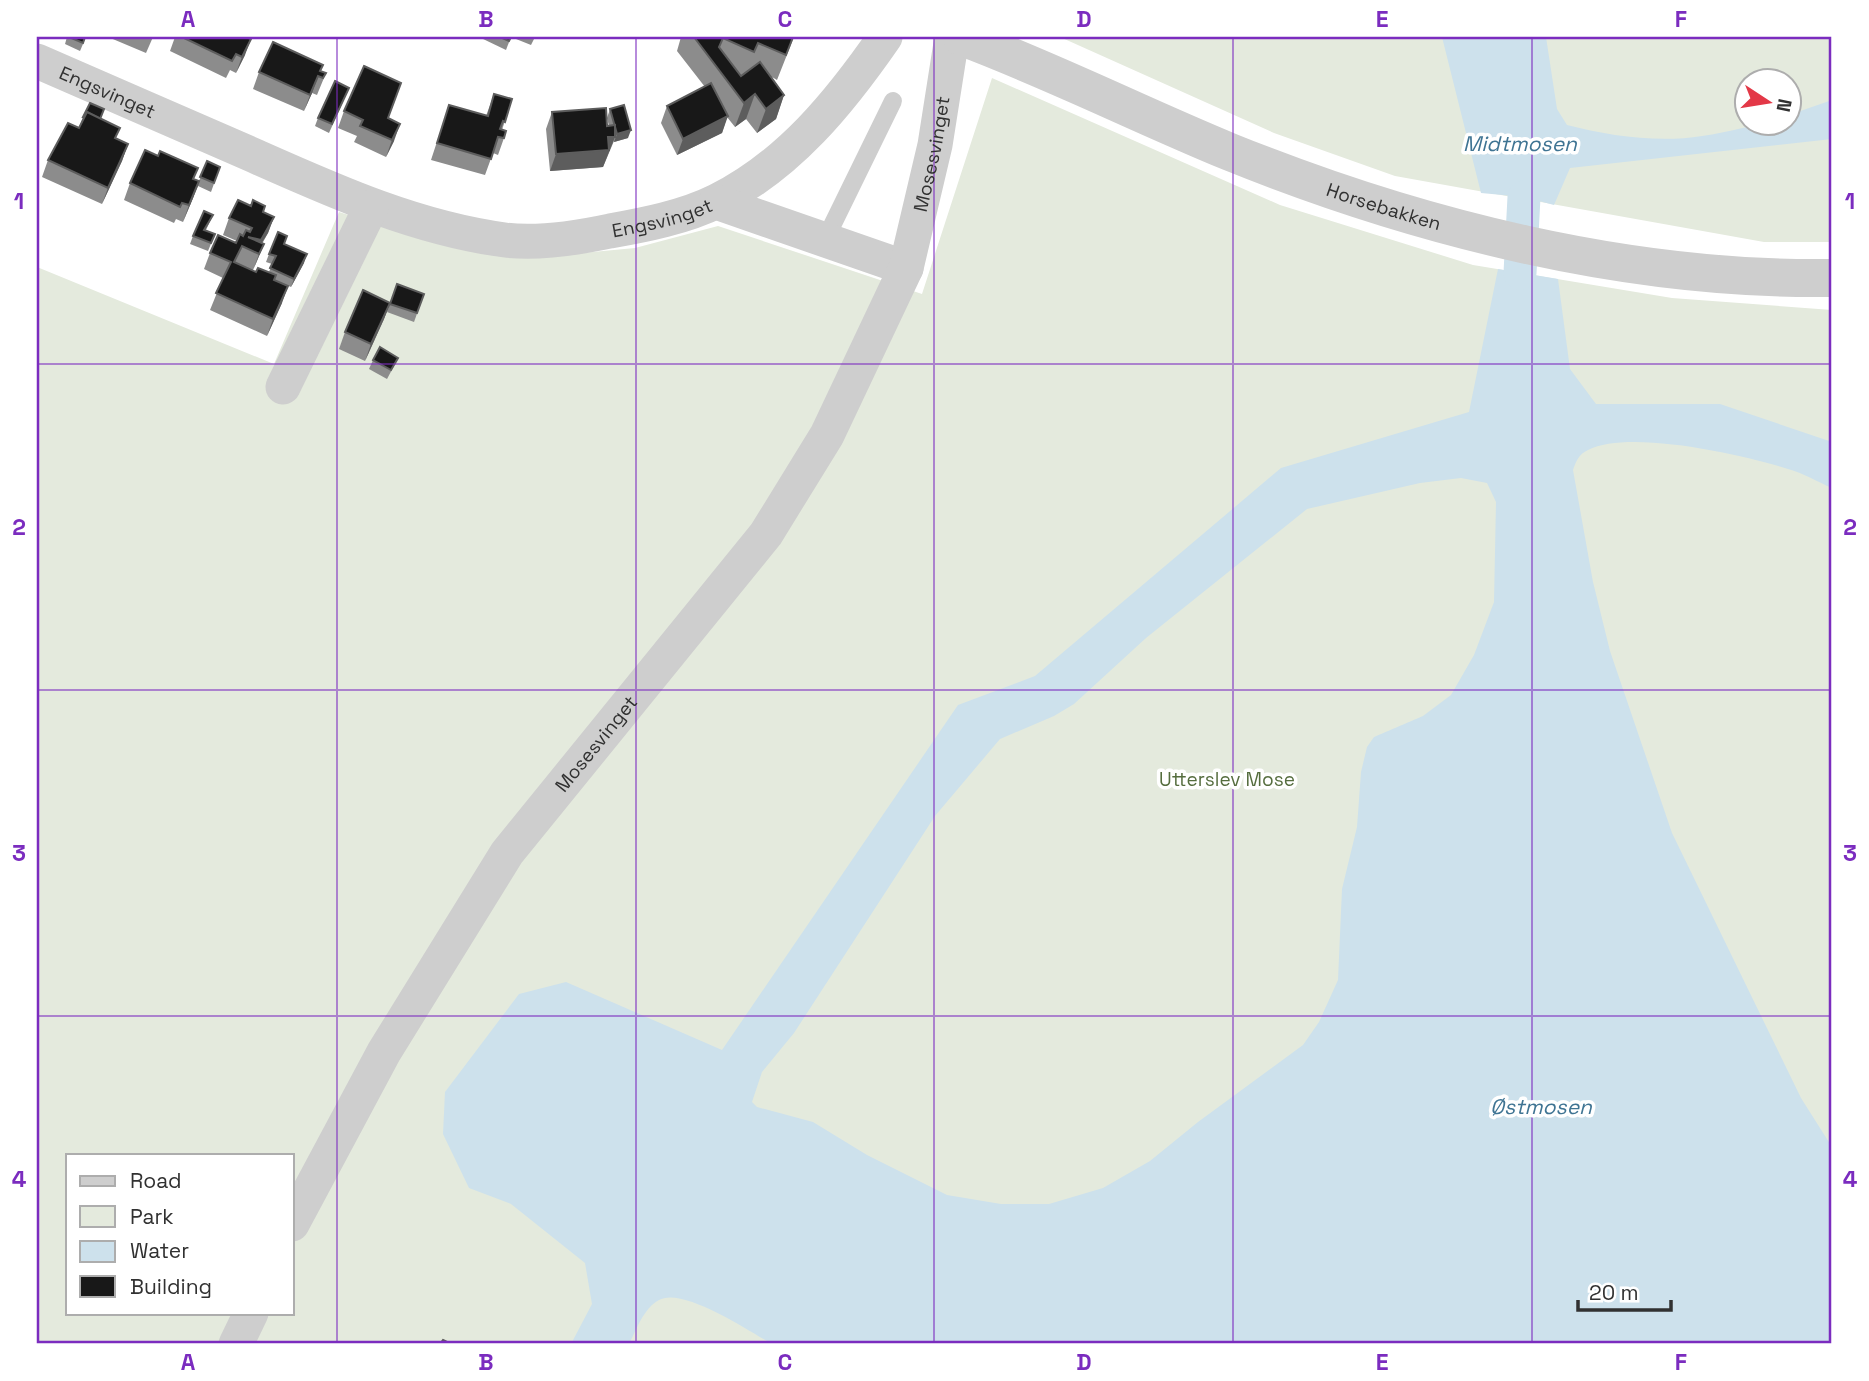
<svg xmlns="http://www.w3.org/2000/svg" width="1869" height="1381" viewBox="0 0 1869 1381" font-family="'Space Grotesk',sans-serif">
<rect width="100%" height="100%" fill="#fff"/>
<g fill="#e4eadd" fill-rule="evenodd">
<path d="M1060,37H1832V242H1764L1395,176L1274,133ZM1746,80H1788V122H1746Z"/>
<path d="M992,78L1280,205L1473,265L1672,298L1832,310V1344H39L37,1336V267L274,364L339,212L459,249L550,256L635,248L718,226L922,294ZM68,1155H292V1313H68Z"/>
</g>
<g fill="#cde1ec" fill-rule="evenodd">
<path d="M1442,37H1546L1557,109L1567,125C1609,136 1659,143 1702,136C1732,132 1759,122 1788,122L1789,115L1832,100V139L1570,168L1554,205L1524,197L1481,193Z"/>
<path d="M1498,269L1558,279L1570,369L1596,404H1720L1832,442V488C1818,482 1803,473 1788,469C1743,455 1630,429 1588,450C1579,454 1576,461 1573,470L1593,582L1610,651L1672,833L1801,1098L1832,1147V1344H772C751,1332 682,1286 659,1300C643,1309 637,1329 629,1344H571L592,1304L585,1263L511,1204L469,1188L443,1134L445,1092L519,994L566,982L722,1050L958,705L1035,676L1281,468L1469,412ZM1461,478L1487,483L1496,502L1494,602L1474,655L1451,695L1423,716L1374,737L1367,747L1361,772L1357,827L1342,889L1338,980L1319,1022L1303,1045L1198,1122L1150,1161L1103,1188L1049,1204H1001L947,1195L867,1155L813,1122L757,1107L752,1102L762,1072L794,1033L935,816L1000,739L1054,716L1074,704L1146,638L1307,509L1420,483Z"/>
</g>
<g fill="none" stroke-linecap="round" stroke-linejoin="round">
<polyline stroke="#cde1ec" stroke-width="33" points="1520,273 1524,197"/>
<polyline stroke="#cecece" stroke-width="18" points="825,240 893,101"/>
<g stroke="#cecece" stroke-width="35">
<path id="s1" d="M37,61C110,93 182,124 255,156C336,192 416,228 505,240C539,244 577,238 610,231C644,225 685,217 717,201C789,165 840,102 885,37"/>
<polyline points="716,202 906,268"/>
<polyline points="283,387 371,207"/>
<path id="s2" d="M292,1224L384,1052L507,853L766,534L827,435L906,268L935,145L952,37"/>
<polyline points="236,1344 251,1313"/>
</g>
<path stroke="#cecece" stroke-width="38" id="s3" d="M962,37C1053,71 1140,115 1230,152C1418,228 1629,281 1832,278"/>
</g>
<g fill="#8c8c8c">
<polygon points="67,37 86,37 80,51 65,44"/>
<polygon points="108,37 153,37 146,53"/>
<polygon points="175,37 246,37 245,55 236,73 230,70 226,78 170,51"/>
<polygon points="482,37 511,37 506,50 481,38"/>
<polygon points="511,37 535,37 531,45"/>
<polygon points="681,37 794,37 777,80 772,77 784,95 776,119 757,133 746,119 735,127 727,117 722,133 677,155 661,123 667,106 705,87 677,51"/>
<polygon points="321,71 326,73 319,90 317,95 312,93 304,111 253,89 259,72"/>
<polygon points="349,88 329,133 315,126 318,118"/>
<polygon points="494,94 512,99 502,130 504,138 498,155 493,153 485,175 431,160 449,105 486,116"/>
<polygon points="610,109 628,138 614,142 614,141 603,167 550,171 546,129 552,112 609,126 607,118"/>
<polygon points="344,111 388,118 394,141 386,157 354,142 357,136 338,128"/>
<polygon points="83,117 101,119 116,139 128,144 122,161 102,204 42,177 48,160 79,128"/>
<polygon points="207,161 220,167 211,192 198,186 183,222 176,219 174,223 124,200 130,183 194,179 199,181"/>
<polygon points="263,212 274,217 268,233 262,244 264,244 253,270 256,272 269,272 272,264 266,262 269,254 284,244 304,263 291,287 274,280 282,303 267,336 210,310 223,278 204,269 210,253 236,243 237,241 223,235 229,218"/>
<polygon points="213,215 206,230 215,234 208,251 190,244 193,236"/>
<polygon points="397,284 424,294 414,322 387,312"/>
<polygon points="390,303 384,319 365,361 339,349 345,332"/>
<polygon points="373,360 394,366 387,379 369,369"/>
</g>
<g fill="#5d5d5d">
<polygon points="251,39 245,55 236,73 242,57"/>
<polygon points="318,76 312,93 304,111 310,95"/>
<polygon points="755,94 746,119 735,127 744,103"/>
<polygon points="784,95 776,119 757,133 766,109"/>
<polygon points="728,116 722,133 677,155 683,139"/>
<polygon points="400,124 394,141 386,157 392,140"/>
<polygon points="631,130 628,138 614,142 617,134"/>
<polygon points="608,137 615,137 603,167 550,171 556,154"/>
<polygon points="128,144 122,161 102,204 108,188"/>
<polygon points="199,181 193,198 183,222 189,205"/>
<polygon points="274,217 268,233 256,252 261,240"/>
<polygon points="264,244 257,261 253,270 259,254"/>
<polygon points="307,254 304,263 291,287 294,279"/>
<polygon points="288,286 282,303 267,336 273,319"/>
<polygon points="390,303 384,319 365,361 371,344"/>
</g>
<g fill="#181818" stroke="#5d5d5d" stroke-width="2">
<polygon points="69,37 85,37 83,43"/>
<polygon points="182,37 246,37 251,39 242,57 236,54 232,61"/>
<polygon points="500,37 511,37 509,41"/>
<polygon points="694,37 793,37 786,55 758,43 754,52 723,38 719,47 741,76 760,62 784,95 766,109 755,94 744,103"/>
<polygon points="273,42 323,65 320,71 326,73 323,78 318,76 310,95 259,72"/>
<polygon points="364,66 401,83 388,118 400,124 392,140 360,126 363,120 344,111"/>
<polygon points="335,81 349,88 332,124 318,118"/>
<polygon points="711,83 728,116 683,139 667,106"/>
<polygon points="494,94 512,99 505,122 503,121 500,129 506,131 504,138 498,137 491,159 437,143 449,105 488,116"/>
<polygon points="90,103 104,109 100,119 87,112 84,117 83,117"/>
<polygon points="624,105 631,130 617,134 610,109"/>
<polygon points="606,108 607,126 615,125 615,137 608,137 609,150 556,154 552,112"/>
<polygon points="87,112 120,128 115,138 128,144 108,188 48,160 68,123 79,128"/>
<polygon points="145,150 158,156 160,151 198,168 193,179 199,181 189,205 182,203 180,207 130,183"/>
<polygon points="207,161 220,167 214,183 200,177"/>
<polygon points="238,200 251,206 253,200 265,206 263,212 274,217 261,240 248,237 264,244 259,254 242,246 234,262 256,272 258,268 276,275 274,280 288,286 273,319 216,293 231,262 210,253 218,235 236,243 240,234 243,236 246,230 250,232 252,228 229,218"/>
<polygon points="204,211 213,215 204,230 215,234 211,243 193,236"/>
<polygon points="278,232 287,236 284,244 307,254 294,279 270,268 276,256 269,254"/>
<polygon points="397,284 424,294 417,313 390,304"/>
<polygon points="363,290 390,303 371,344 345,332"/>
<polygon points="380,347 398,358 391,370 373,360"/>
<polygon points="443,1340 451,1344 440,1344"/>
</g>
<path fill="none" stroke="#7b2cbf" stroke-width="2" stroke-opacity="0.55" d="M337,37V1344M636,37V1344M934,37V1344M1233,37V1344M1532,37V1344M37,364H1832M37,690H1832M37,1016H1832"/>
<g text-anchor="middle" stroke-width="7" stroke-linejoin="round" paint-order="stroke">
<g font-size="19" fill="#313131" stroke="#fff">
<text dy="7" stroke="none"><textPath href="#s1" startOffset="77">Engsvinget</textPath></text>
<text dy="7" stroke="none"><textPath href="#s2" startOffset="1258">Mosesvinget</textPath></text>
<text dy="7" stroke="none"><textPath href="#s3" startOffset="455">Horsebakken</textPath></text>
<text dy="7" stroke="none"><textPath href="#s1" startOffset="662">Engsvinget</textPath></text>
<text dy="7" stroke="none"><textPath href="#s2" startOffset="570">Mosesvinget</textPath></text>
</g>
<g font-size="19" fill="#556d3e" stroke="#fff">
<text x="1227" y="786">Utterslev Mose</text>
</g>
<g font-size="21" font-style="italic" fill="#3f7493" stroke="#fff">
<text x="1520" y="151">Midtmosen</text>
<text x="1541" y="1114">Østmosen</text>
</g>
</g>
<rect width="1869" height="1381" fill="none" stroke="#ffffff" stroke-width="77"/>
<rect x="66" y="1154" width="228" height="161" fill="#ffffff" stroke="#adadad" stroke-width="2"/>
<rect x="80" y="1176" width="35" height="10" fill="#cecece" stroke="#adadad" stroke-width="2"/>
<text x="130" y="1188" font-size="21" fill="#313131">Road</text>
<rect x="80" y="1206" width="35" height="21" fill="#e4eadd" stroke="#adadad" stroke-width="2"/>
<text x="130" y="1224" font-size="21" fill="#313131">Park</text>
<rect x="80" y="1241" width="35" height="21" fill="#cde1ec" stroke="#adadad" stroke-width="2"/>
<text x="130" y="1258" font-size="21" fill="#313131">Water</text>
<rect x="80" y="1276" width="35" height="21" fill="#181818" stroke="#adadad" stroke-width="2"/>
<text x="130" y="1294" font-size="21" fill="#313131">Building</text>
<g transform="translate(1768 102) rotate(102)"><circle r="33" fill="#ffffff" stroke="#adadad" stroke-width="2"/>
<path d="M0-5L12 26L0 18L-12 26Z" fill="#e33847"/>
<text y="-10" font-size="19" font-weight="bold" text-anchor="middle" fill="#313131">N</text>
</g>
<path d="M1578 1300v10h93v-10" fill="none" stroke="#313131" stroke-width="3.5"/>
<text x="1589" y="1300" font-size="21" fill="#313131" stroke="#ffffff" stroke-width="5" paint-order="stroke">20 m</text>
<rect x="38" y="38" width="1792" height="1304" fill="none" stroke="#7b2cbf" stroke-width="2.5"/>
<g font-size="23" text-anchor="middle" font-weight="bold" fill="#7b2cbf">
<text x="188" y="27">A</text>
<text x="486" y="27">B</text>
<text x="785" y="27">C</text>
<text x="1084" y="27">D</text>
<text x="1382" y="27">E</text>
<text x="1681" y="27">F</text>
<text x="19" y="209">1</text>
<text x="1850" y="209">1</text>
<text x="19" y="535">2</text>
<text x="1850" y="535">2</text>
<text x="19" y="861">3</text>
<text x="1850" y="861">3</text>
<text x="19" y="1187">4</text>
<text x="1850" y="1187">4</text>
<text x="188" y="1370">A</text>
<text x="486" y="1370">B</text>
<text x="785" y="1370">C</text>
<text x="1084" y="1370">D</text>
<text x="1382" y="1370">E</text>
<text x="1681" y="1370">F</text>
</g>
</svg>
